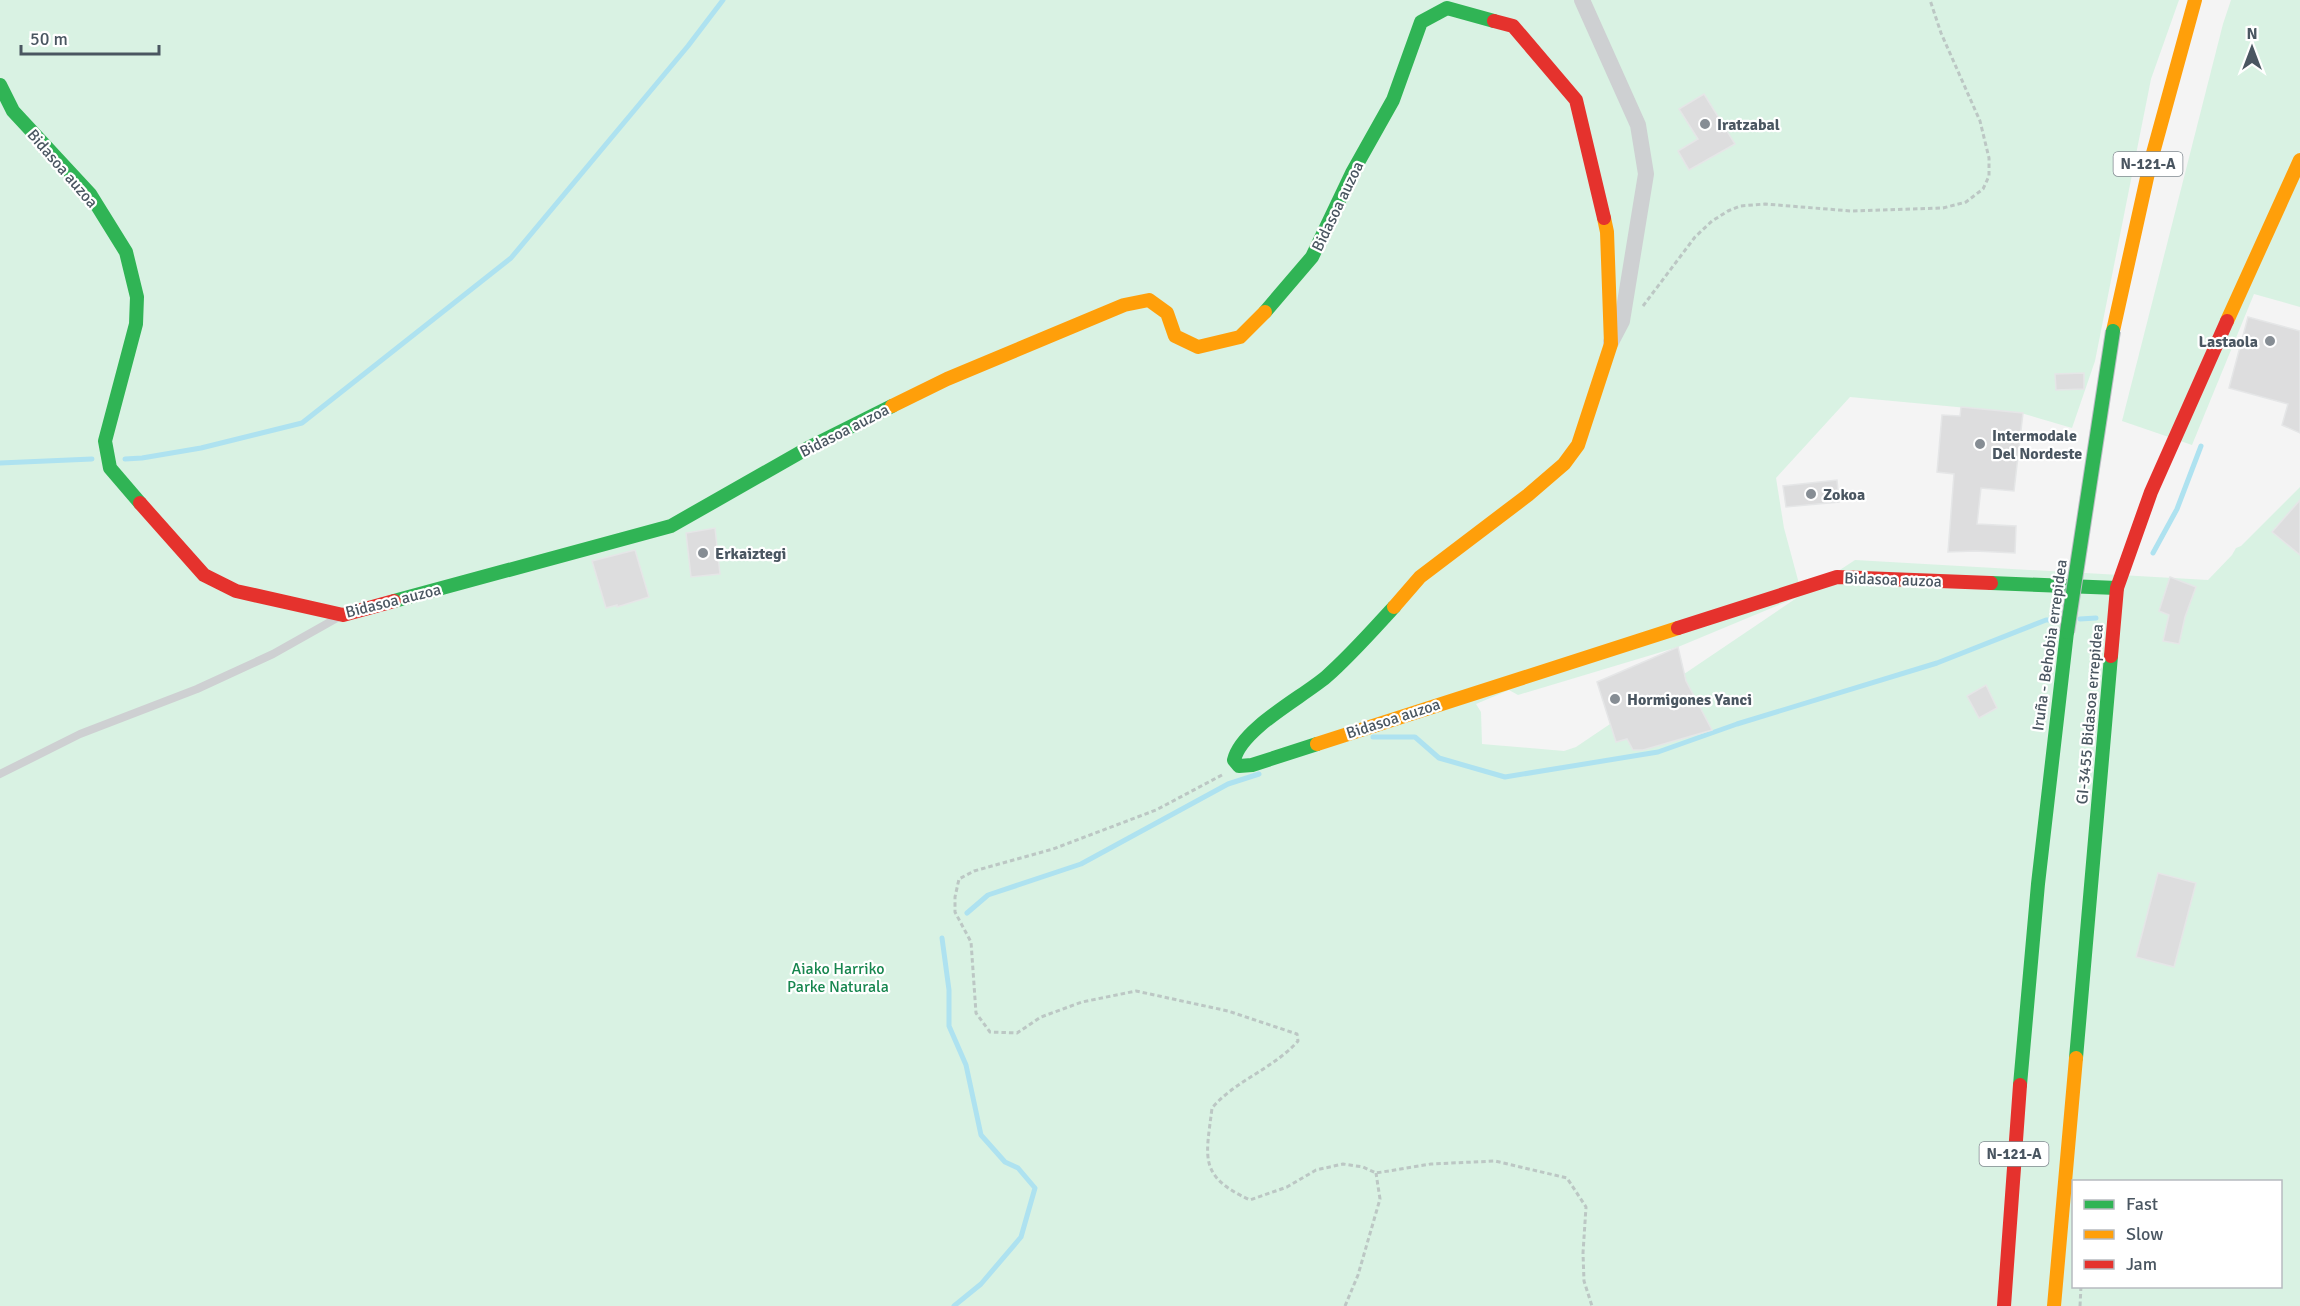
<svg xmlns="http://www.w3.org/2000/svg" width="2300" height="1306" viewBox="0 0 2300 1306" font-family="Signika,sans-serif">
<rect width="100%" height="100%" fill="#f4f4f4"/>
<g fill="#d9f2e3" fill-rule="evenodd">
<path d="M0,0H2179L2151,79L2095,361L2072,428L2021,413L1850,397L1776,478L1784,528L1802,595L1855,560L2208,580L2232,555L2236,548L2241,546L2300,487V1306H0ZM1798,597L1576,747L1564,751L1482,744L1481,712L1476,704L1509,690L1518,695L1678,647ZM2074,1182H2280V1286H2074Z"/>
<polygon points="2231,0 2300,0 2300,307 2254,294 2192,445 2122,421 2223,24"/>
</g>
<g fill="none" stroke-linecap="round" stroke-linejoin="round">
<g stroke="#aee2f0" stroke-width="5">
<polyline points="125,459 142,458 201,448 302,423 511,258 688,46 723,0"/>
<polyline points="0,463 92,459"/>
<polyline points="2153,553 2177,509 2201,446"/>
<polyline points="2080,619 2096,618"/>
<polyline points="1373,737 1415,737 1439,758 1505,777 1658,752 1737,724 1937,663 2046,620 2059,620"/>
<polyline points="967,913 988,895 1081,864 1228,784 1259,774"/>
<polyline points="942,938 949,990 949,1026 966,1065 981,1135 1005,1162 1018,1168 1035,1188 1021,1237 981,1284 954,1306"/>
</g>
</g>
<g fill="#ddddde" stroke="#e5e6e7" stroke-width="1.5">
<polygon points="1704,94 1735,144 1689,170 1678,151 1698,139 1679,109"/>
<polygon points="2248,317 2300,331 2300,433 2282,425 2288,404 2229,388"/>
<polygon points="2084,373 2084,389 2056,390 2055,374"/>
<polygon points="1961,407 2023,413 2014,491 1981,488 1977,524 2016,526 2015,553 1975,551 1948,552 1954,474 1937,472 1942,415 1960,416"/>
<polygon points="1837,480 1839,502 1786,507 1783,486"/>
<polygon points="2300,500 2300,555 2272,532"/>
<polygon points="715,528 720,574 691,577 686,533"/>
<polygon points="635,550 649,597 617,607 617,605 606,608 592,561"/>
<polygon points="2170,577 2196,587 2185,617 2179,644 2163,641 2169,615 2159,611"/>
<polygon points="1678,647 1686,681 1712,730 1643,750 1633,750 1627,739 1616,742 1597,682"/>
<polygon points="1986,685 1997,708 1979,718 1967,696"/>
<polygon points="2158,873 2196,883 2174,967 2136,957"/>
</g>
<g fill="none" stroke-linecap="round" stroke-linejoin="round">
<g stroke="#bcc7c4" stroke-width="3" stroke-dasharray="4.5 3" stroke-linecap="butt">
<polyline points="1643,306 1695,237 1712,221 1728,211 1740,206 1765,204 1851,211 1943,208 1966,202 1983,189 1989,176 1989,158 1980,121 1941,33 1930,0"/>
<path d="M1222,775L1156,810L1053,849L974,871L959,879L955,897V912L971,942L976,1013L990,1032L1017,1033L1041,1017L1082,1002L1136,991L1228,1011L1297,1034L1298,1041C1273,1069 1236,1080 1212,1108C1206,1158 1198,1176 1250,1200L1287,1187L1316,1170L1343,1164L1363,1167L1376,1173L1431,1164L1495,1161L1567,1178L1586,1207L1583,1253L1584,1281L1592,1306"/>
<polyline points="1345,1306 1358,1275 1380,1199 1376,1173"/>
<polyline points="2080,1306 2081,1286"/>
</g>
<polyline stroke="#ced0d2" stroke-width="8" points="0,774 80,734 197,689 273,654 337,618"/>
<polyline stroke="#ced0d2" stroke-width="16" points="1582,0 1638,125 1646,174 1622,321 1611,342"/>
<g stroke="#30b455" stroke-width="14">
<polyline points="0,85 13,111 90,194 126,252 137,297 136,324 105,441 110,468 140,503"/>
<polyline points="1265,312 1312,257 1352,173 1393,100 1421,22 1447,8 1494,21"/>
<polyline points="1991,583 2117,588"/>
<polyline points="394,601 671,526 808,448 892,406"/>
<path d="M1317,744L1252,765L1239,766L1234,760C1241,729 1301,698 1326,677C1350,656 1372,631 1394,607"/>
<polyline points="2076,1058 2111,656"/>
<polyline points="2020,1085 2038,884 2067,632"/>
</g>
<g stroke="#ff9f0a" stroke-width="14">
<polyline points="2227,321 2300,160"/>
<polyline points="2113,331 2150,164 2195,0"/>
<polyline points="892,406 947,379 1124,305 1149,300 1167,313 1175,336 1198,347 1240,337 1265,312"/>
<polyline points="1394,607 1420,577 1528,495 1564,464 1578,445 1611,344 1607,232 1604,218"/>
<polyline points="1317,744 1678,628"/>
<polyline points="2054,1306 2076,1058"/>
</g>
<g stroke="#e5322d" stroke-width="14">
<polyline points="1494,21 1513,26 1576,100 1604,218"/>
<polyline points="140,503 204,575 236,591 343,615 394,601"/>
<polyline points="1678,628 1837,577 1991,583"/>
<polyline points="2111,656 2117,588 2151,492 2227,321"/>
<polyline points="2004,1306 2020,1085"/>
</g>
<defs>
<polyline id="fast-bridge" points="2067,632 2113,331"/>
</defs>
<use href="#fast-bridge" stroke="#b9bec3" stroke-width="16" stroke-linecap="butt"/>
<use href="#fast-bridge" stroke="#30b455" stroke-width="14"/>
</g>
<g fill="#868d94" stroke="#fff" stroke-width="2">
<circle cx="1705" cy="124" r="6"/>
<circle cx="2270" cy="341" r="6"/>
<circle cx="1980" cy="444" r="6"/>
<circle cx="1811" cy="494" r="6"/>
<circle cx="703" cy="553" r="6"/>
<circle cx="1615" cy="699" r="6"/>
</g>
<g text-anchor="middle" stroke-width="4.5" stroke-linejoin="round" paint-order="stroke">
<g fill="#fff" stroke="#808990" stroke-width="1.5">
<rect x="2113.5" y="152" width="69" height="24" rx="4.5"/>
<rect x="1979.5" y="1142" width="69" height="24" rx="4.5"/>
</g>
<g font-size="15" font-weight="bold" fill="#4a5661">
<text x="2148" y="169">N-121-A</text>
<text x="2014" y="1159">N-121-A</text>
</g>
<g font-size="16" font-weight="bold" fill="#4a5661" stroke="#fff" text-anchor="start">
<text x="1717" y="130">Iratzabal</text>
<text x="2258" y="347" text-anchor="end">Lastaola</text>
<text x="1992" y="441">Intermodale<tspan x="1992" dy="18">Del Nordeste</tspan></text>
<text x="1823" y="500">Zokoa</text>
<text x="715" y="559">Erkaiztegi</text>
<text x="1627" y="705">Hormigones Yanci</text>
</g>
<g font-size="16" fill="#4a5661" stroke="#fff">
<text transform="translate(63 168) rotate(49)" y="6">Bidasoa auzoa</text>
<text transform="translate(1337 206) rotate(-64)" y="6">Bidasoa auzoa</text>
<text transform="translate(844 430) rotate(-27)" y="6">Bidasoa auzoa</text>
<text transform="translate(1893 579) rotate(2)" y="6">Bidasoa auzoa</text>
<text transform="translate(393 600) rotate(-14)" y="6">Bidasoa auzoa</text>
<text transform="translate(2049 645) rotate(-82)" y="6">Iruña - Behobia errepidea</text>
<text transform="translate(2089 714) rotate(-85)" y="6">GI-3455 Bidasoa errepidea</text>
<text transform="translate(1393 718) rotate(-18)" y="6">Bidasoa auzoa</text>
</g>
<g font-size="16" fill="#17864f" stroke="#fff">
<text x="838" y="974">Aiako Harriko<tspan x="838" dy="18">Parke Naturala</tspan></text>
</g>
</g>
<rect x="2072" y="1180" width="210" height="108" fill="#ffffff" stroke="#b7bbc0" stroke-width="1.5"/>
<rect x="2084" y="1200" width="30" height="9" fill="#30b455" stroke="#b7bbc0" stroke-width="1.5"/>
<text x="2126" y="1210" font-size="18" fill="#4a5661">Fast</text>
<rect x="2084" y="1230" width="30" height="9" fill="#ff9f0a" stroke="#b7bbc0" stroke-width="1.5"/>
<text x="2126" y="1240" font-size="18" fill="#4a5661">Slow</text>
<rect x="2084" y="1260" width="30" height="9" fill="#e5322d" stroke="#b7bbc0" stroke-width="1.5"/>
<text x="2126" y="1270" font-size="18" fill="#4a5661">Jam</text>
<g transform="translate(2252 48)" stroke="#ffffff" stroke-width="4.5" paint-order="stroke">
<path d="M0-4.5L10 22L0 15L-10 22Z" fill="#4a5661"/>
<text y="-9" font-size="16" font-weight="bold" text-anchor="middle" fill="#4a5661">N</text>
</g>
<path d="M21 45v9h138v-9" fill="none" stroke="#4a5661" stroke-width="3"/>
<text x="30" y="45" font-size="18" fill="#4a5661" stroke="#ffffff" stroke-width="4.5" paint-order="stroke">50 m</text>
</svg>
